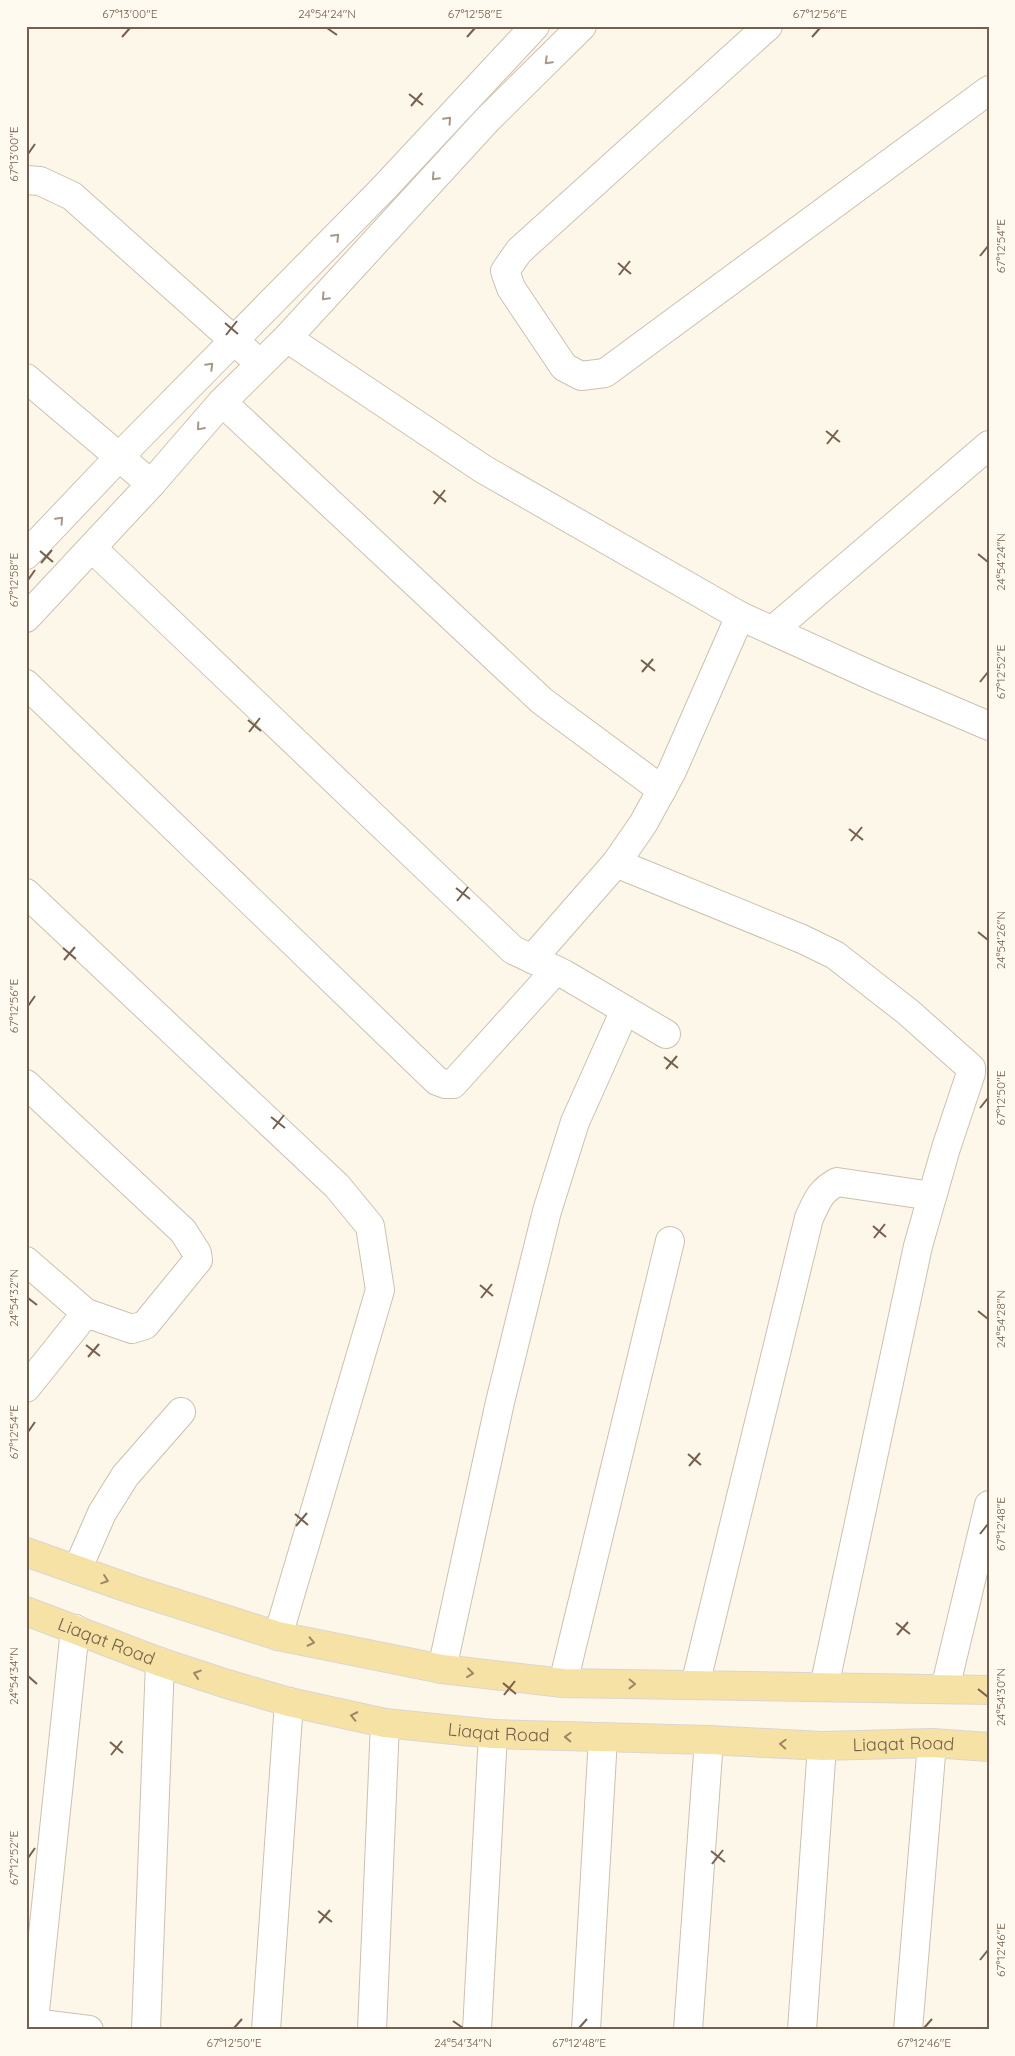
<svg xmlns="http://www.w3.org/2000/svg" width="1015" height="2056" viewBox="0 0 1015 2056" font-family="Quicksand,sans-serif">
<rect width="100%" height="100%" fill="#fcf7e9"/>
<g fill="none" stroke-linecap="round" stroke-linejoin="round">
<defs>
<g id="minor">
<polyline points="768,26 519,251 505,271 511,288 564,367 581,376 605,373 989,90"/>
<polyline points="26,180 40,181 72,196 248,353"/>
<polyline points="287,338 483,469 740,616 879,679 989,726"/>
<polyline points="26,378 151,484"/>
<polyline points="222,402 542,701 662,790"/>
<polyline points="92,548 513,950 564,974 666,1034"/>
<polyline points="26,555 120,456 383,189 535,26"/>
<polyline points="26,618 151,484 222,402 287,338 487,120 582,26"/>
<polyline points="773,630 989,445"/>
<polyline points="26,684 437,1081 445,1084 453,1084 556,970"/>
<polyline points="616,863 802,939 835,955 908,1012 971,1068 971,1073 946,1148 918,1246 824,1687"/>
<polyline points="26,893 337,1186 370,1226 380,1290 278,1636"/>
<polyline points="532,959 616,863 643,824 672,771 740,616"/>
<polyline points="26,1084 183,1231 197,1253 198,1260 145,1325 132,1329 86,1313 26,1261"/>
<polyline points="26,1388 86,1313"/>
<polyline points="77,1570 102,1513 125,1476 181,1412"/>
<polyline points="442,1669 500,1402 547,1211 575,1122 625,1010"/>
<polyline points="563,1683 670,1241"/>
<path d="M695,1685L809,1218C817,1201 820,1191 837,1182L932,1196"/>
<polyline points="945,1689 989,1505"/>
<polyline points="26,2022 89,2030"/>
<polyline points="33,2030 75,1629"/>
<polyline points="146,2030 160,1662"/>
<polyline points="266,2030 289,1702"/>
<polyline points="372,2030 385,1723"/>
<polyline points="477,2030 493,1734"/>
<polyline points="586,2030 603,1738"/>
<polyline points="688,2030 709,1740"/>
<polyline points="802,2030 822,1746"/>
<polyline points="908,2030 932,1743"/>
</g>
<g id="major">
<polyline points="26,1552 131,1589 278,1636 442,1669 563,1683 989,1690"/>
<path id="s1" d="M26,1611L160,1662L227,1684L289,1702L385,1723L493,1734L709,1740L822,1746L932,1743L989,1747"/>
</g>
</defs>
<use href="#minor" stroke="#cec0af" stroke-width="30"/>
<use href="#major" stroke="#dbd6d1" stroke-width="30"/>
<use href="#minor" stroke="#fff" stroke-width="28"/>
<use href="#major" stroke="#f7e2a5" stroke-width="28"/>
</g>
<defs><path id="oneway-chevron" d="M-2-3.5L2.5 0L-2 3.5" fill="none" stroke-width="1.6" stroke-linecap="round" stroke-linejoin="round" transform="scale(1.25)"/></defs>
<g stroke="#a6988b">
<use href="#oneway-chevron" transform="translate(548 61) rotate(135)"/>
<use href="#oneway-chevron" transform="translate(448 120) rotate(-47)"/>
<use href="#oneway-chevron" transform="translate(435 177) rotate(133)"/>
<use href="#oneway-chevron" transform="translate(336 237) rotate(-46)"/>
<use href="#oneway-chevron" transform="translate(325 297) rotate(133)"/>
<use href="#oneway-chevron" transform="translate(210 366) rotate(-45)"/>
<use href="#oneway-chevron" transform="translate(200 427) rotate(131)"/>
<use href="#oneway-chevron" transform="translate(60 520) rotate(-47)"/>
</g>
<g stroke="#9d8767">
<use href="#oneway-chevron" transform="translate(105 1580) rotate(19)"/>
<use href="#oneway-chevron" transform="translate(311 1642) rotate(12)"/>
<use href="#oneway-chevron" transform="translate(470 1673) rotate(7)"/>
<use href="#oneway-chevron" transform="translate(197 1674) rotate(-162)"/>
<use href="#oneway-chevron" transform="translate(632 1684) rotate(1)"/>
<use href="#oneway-chevron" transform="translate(354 1716) rotate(-168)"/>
<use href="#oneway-chevron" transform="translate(568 1737) rotate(-178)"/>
<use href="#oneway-chevron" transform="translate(783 1744) rotate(-177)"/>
</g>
<path fill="none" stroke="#76604d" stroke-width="2" d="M327,28L337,35M122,37L130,28M467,37L475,28M812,37L820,28M409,94L423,105M411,106L422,93M28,154L35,144M980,256L988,246M618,263L631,274M619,275L630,261M225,323L238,334M226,335L237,321M826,431L840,442M827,444L838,430M433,491L446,502M434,504L445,490M40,551L53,562M978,554L988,562M41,563L52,550M28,580L35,570M641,660L655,671M642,672L653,659M980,682L988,672M248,720L261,731M249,732L260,718M849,829L863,840M851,841L862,827M456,888L470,899M457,901L468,887M978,932L988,940M63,948L76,959M64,960L75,947M28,1006L35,996M664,1057L678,1068M666,1069L677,1056M980,1108L988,1098M271,1117L285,1128M273,1129L284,1115M873,1226L886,1237M874,1238L885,1224M480,1285L493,1296M28,1298L37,1305M481,1298L492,1284M978,1311L988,1319M86,1345L100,1356M88,1357L99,1344M28,1432L35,1422M688,1454L701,1465M689,1466L700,1453M295,1514L308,1525M296,1526L307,1513M980,1534L988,1524M896,1623L910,1634M897,1635L908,1622M28,1676L37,1684M503,1683L516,1694M978,1689L988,1697M504,1695L515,1681M110,1742L123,1753M111,1755L122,1741M711,1851L725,1862M28,1858L35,1848M712,1864L723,1850M318,1911L332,1922M319,1923L330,1910M980,1960L988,1950M453,2021L463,2028M234,2028L242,2019M579,2028L587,2019M924,2028L932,2019"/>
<g text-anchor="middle" stroke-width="4" stroke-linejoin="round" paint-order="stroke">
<g font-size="18" fill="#76604d" stroke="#fefaf0">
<text dy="6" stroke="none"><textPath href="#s1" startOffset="86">Liaqat Road</textPath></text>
<text dy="6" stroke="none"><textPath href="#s1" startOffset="491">Liaqat Road</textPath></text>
<text dy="6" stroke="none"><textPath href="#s1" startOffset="896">Liaqat Road</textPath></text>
</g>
</g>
<rect width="1015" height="2056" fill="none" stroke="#fefaf0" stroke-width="55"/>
<rect x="28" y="28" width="960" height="2000" fill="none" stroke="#76604d" stroke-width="2"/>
<g font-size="12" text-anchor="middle" fill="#76604d">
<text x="130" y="18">67°13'00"E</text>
<text x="327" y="18">24°54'24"N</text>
<text x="475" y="18">67°12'58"E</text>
<text x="820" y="18">67°12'56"E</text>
<text transform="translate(14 154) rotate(-90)" y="4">67°13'00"E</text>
<text transform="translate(1001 246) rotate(-90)" y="4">67°12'54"E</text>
<text transform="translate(1001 562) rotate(-90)" y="4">24°54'24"N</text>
<text transform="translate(14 580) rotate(-90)" y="4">67°12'58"E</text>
<text transform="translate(1001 672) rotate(-90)" y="4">67°12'52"E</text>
<text transform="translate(1001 940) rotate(-90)" y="4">24°54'26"N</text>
<text transform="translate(14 1006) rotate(-90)" y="4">67°12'56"E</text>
<text transform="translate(1001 1098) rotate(-90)" y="4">67°12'50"E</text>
<text transform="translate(14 1298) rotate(-90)" y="4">24°54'32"N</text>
<text transform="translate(1001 1319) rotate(-90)" y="4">24°54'28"N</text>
<text transform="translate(14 1432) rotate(-90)" y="4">67°12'54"E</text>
<text transform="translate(1001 1524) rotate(-90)" y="4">67°12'48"E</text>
<text transform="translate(14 1676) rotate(-90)" y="4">24°54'34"N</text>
<text transform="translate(1001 1697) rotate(-90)" y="4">24°54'30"N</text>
<text transform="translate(14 1858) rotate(-90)" y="4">67°12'52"E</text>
<text transform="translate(1001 1950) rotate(-90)" y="4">67°12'46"E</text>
<text x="234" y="2047">67°12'50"E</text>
<text x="463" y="2047">24°54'34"N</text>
<text x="579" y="2047">67°12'48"E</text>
<text x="924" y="2047">67°12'46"E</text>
</g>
</svg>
